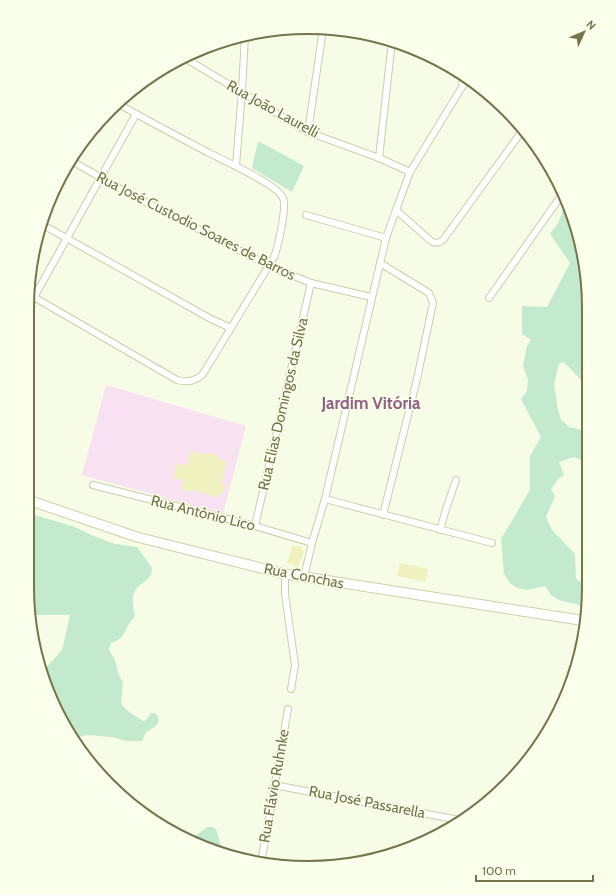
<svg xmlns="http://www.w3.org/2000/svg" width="616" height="895" viewBox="0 0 616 895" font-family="Cabin,sans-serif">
<rect width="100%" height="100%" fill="#f6fce6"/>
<polygon fill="#f8e2f2" points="106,385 246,426 223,514 82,475"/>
<g fill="#c4eacd">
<polygon points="258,141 304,166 292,192 252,168"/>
<path d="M566,202L584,253L586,384C577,377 571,368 563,362L559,364L554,384L558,410L561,420L569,427L586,431L587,463L574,457L559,462L564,475L558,479L551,489L555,496L546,517L552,530L575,554L576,579L581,582L589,576L587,607L559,600L551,595L545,586L527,590L517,588L510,583L504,574L501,539L530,490V456L541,437L521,399L527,391L528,380L523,366L527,346L531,340L522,334V306L547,307L570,263L550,234L558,223Z"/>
<path d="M28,513L75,527L91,535L115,544L137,547L152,568C153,581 138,582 134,593C131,601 134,608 135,616C125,626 125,640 111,643L109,650L115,660L118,673L123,683L121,701L122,705L129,712L143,721L146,720L151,713H155C166,725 149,728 145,734C144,736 143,739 142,741H126L112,737L86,735L72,739L55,701L58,696L46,681L42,672L62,650L70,615H32V602L27,587Z"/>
<path d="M207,827H212L216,829L221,846L220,852L200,847L183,836L185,834C194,840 200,832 207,827Z"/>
</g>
<g fill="#eff1be">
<polygon points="191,451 205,455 206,452 219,456 218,459 227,461 221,484 226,486 223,494 220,493 218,498 192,489 192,492 181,489 184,481 173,478 177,463 187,466"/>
<polygon points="292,546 300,546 304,552 297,570 293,565 287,563"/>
<polygon points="400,563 428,569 425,582 397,576"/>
</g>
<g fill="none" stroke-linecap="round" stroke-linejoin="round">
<defs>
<g id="street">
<polyline points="183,57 308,132 379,158 410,172"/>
<path d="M469,78L462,87L410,172L396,210L431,241C436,244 439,243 443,240L522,131"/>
<polyline points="462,86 463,74"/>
<polyline points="308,132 323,29"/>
<polyline points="379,158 392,41"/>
<polyline points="70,160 126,192 270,266 311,283 371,297"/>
<polyline points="236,166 242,91 245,35"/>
<polyline points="306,215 386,238"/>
<polyline points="43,225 211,319 231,328"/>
<polyline points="380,263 429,293 433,303 417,379 383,515"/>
<path d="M32,296L177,380C188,383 195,381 203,374L274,257C278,247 287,207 283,198C278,185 225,161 211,154C179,137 148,121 117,103"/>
<polyline points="489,298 563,193"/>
<polyline points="32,301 136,114"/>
<polyline points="93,485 255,526 312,543"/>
<polyline points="325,499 492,543"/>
<polyline points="255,526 311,283"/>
<polyline points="440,530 447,506 456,480"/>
<polyline points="285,574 285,594 295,665 291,689"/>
<polyline points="304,577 312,543 325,499 386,238 396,210"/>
<polyline points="274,785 459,820"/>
<polyline points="261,863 288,709"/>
</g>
<polyline id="secondary" points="28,500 137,537 285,574 586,621"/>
</defs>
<use href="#street" stroke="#cbceac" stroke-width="8"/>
<use href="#secondary" stroke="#cdd1a9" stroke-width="11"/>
<use href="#street" stroke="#fff" stroke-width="6"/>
<use href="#secondary" stroke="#fff" stroke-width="9"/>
</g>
<g text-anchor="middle" stroke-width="3" stroke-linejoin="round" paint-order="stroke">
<g font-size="15" fill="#75754b" stroke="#faffec">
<text transform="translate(273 109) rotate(29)" y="5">Rua João Laurelli</text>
<text transform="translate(196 226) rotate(27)" y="5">Rua José Custodio Soares de Barros</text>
<text transform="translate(283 404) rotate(-77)" y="5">Rua Elias Domingos da Silva</text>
<text transform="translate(203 513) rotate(14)" y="5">Rua Antônio Lico</text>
<text transform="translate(304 576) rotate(11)" y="5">Rua Conchas</text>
<text transform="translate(274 786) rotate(-80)" y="5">Rua Flávio Ruhnke</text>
<text transform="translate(367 802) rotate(11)" y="5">Rua José Passarella</text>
</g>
<g font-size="17" font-weight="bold" fill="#926283" stroke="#faffec">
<text x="371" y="409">Jardim Vitória</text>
</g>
</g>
<path d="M0 0H616V895H0ZM308 34H308A274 274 0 0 1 582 308V587A274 274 0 0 1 308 861H308A274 274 0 0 1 34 587V308A274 274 0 0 1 308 34Z" fill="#faffec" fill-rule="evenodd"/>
<path fill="none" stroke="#75754b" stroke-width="2" d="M308 34H308A274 274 0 0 1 582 308V587A274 274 0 0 1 308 861H308A274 274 0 0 1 34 587V308A274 274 0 0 1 308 34Z"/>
<g transform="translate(584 32) rotate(46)" stroke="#faffec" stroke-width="3" paint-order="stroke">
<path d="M0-3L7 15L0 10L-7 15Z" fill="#75754b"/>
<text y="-6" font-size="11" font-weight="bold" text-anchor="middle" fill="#75754b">N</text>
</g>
<path d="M476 875v6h117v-6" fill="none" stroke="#75754b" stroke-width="2"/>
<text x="482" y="875" font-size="12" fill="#75754b" stroke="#faffec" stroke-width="3" paint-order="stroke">100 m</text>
</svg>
